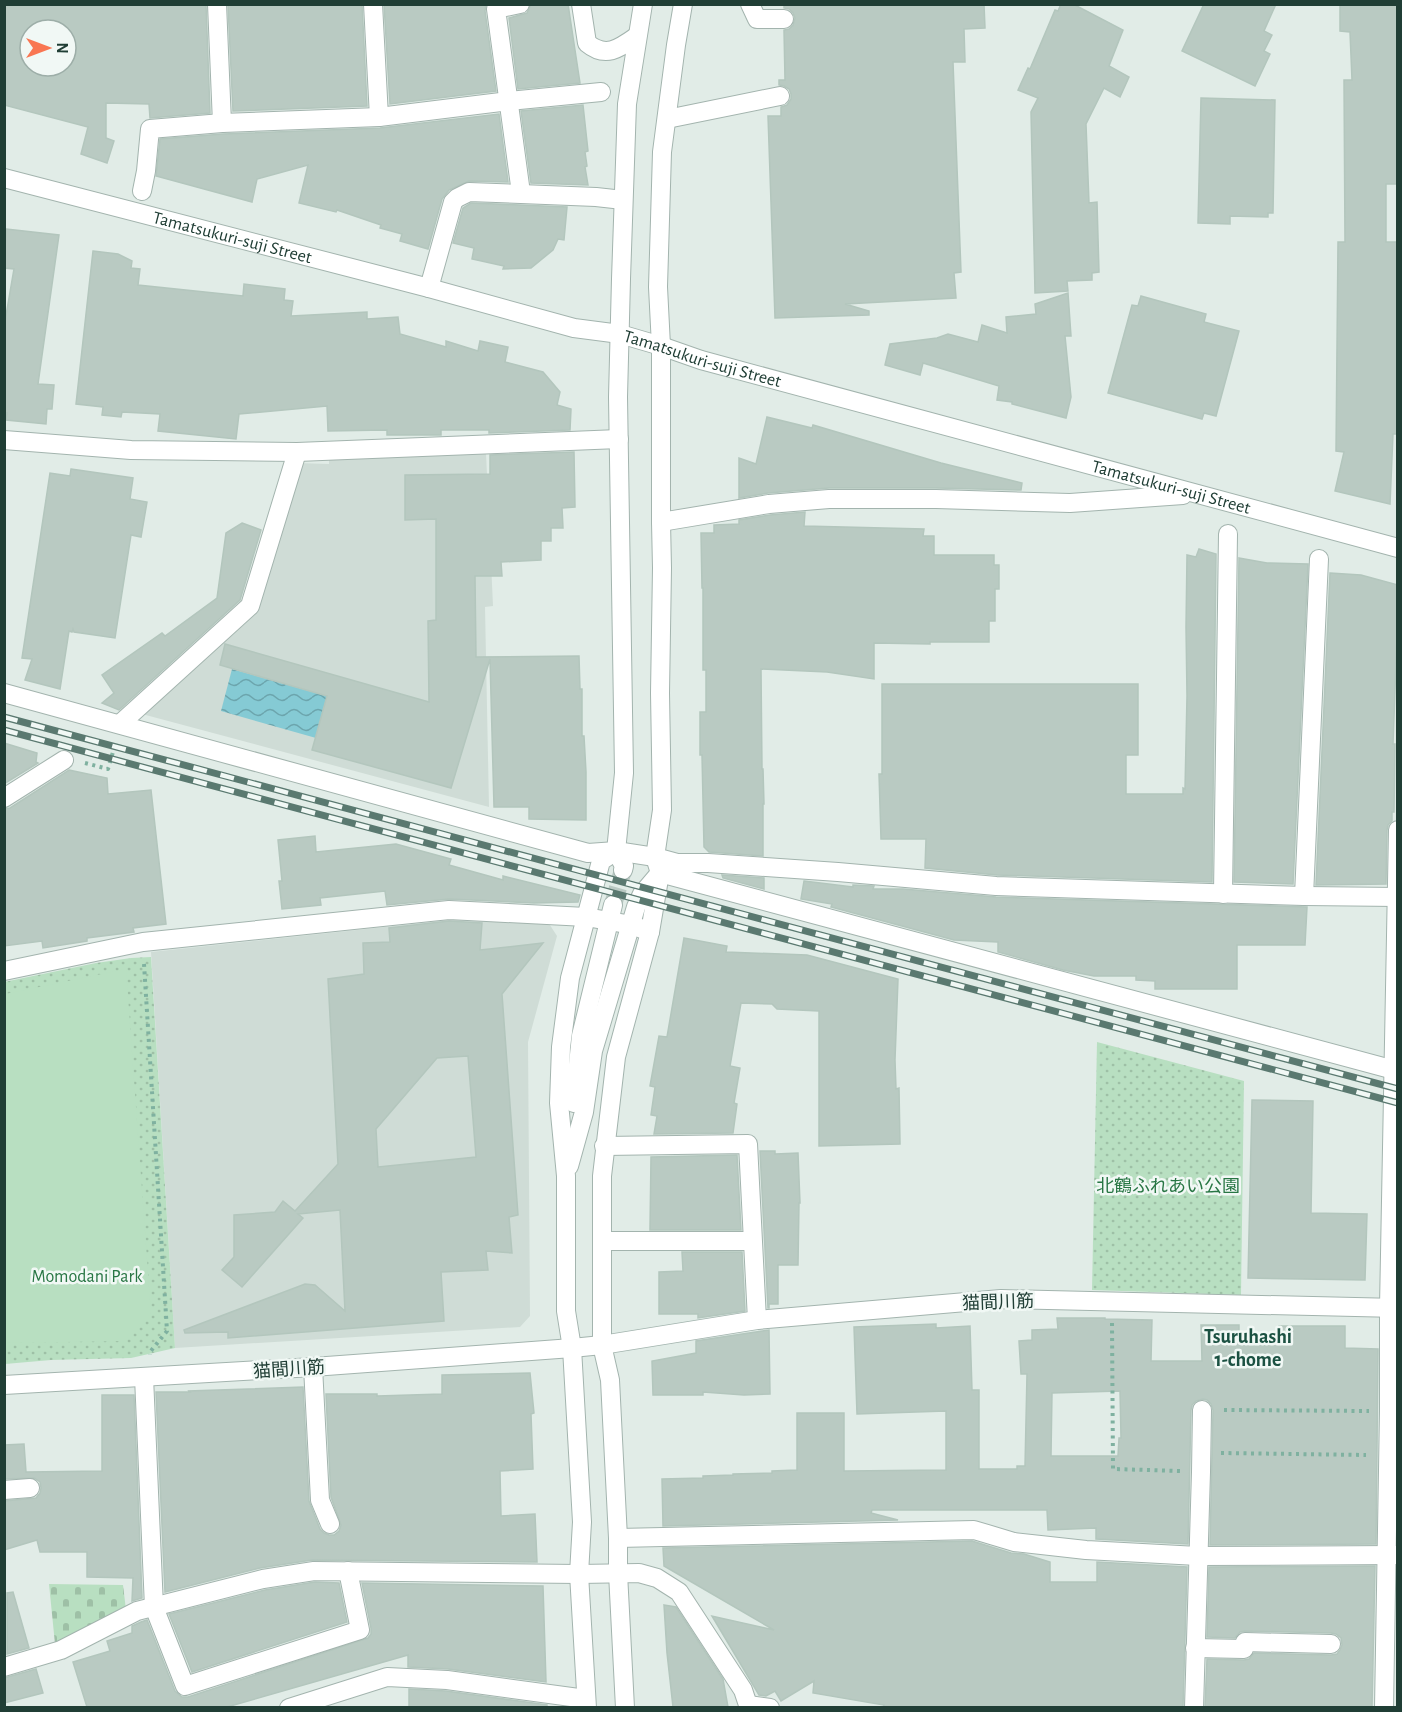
<svg xmlns="http://www.w3.org/2000/svg" width="1402" height="1712" viewBox="0 0 1402 1712" font-family="'Alegreya Sans','Noto Sans JP',sans-serif">
<defs>
<pattern id="cemetery-stones" width="16" height="16" patternUnits="userSpaceOnUse" patternTransform="scale(1.5)"><rect width="16" height="16" fill="#b8dfc1"/><path d="M2 7V4a2 2 0 0 1 4 0v3zM10 15v-3a2 2 0 0 1 4 0v3z" fill="#9ec0a6"/></pattern>
<pattern id="park-dots" width="8" height="8" patternUnits="userSpaceOnUse" patternTransform="scale(1.5)"><rect width="8" height="8" fill="#b8dfc1"/><path d="M2 2h.1M6 6h.1" fill="none" stroke="#9ec0a6" stroke-width="1.8" stroke-linecap="round"/></pattern>
<pattern id="water-waves" width="16" height="10" patternUnits="userSpaceOnUse" patternTransform="scale(1.5)"><rect width="16" height="10" fill="#85cad4"/><path d="M0 5q4-4 8 0t8 0" fill="none" stroke="#6ca5ad"/></pattern>
</defs>
<rect width="100%" height="100%" fill="#e1ece7"/>
<g fill="#cfdcd6">
<polygon points="486,453 493,606 485,607 489,807 142,714 256,607 298,463 329,464 329,456"/>
<polygon points="450,920 548,922 557,936 528,1042 530,1316 520,1327 175,1348 151,952"/>
</g>
<polygon fill="url(#cemetery-stones)" points="49,1584 123,1585 126,1610 55,1644"/>
<g fill="url(#park-dots)">
<polygon points="151,957 175,1348 131,1358 51,1360 5,1364 4,982 96,963 131,958"/>
<polygon points="1097,1042 1244,1081 1241,1295 1092,1290"/>
</g>
<polygon fill="#b8dfc1" points="126,969 151,1314 126,1341 5,1343 5,994"/>
<polygon fill="url(#water-waves)" points="232,669 327,696 316,738 221,711"/>
<g fill="#b9cac2" stroke="#b3c6bd" stroke-width="1.5" fill-rule="evenodd">
<path d="M4,4L206,5L210,113L150,118L149,104L106,103V138L114,141L107,163L81,154L88,127L4,105ZM30,30H66V66H30Z"/>
<polygon points="232,4 362,4 367,106 233,111 228,5"/>
<polygon points="384,4 486,4 485,11 496,91 390,104"/>
<polygon points="531,4 568,4 580,83 518,89 509,18 527,13"/>
<polygon points="784,4 984,4 985,28 964,29 965,62 953,62 961,272 954,273 956,298 845,304 869,311 869,315 775,318 768,116 781,116 781,107 787,105 791,99 791,94 789,89 784,86 779,85 779,80 785,80 784,30 789,29 793,25 795,18 793,13 789,9 784,8"/>
<polygon points="1061,4 1073,4 1123,30 1109,66 1129,77 1120,97 1104,88 1086,124 1089,203 1097,202 1099,272 1092,273 1092,280 1067,281 1068,291 1035,293 1031,112 1038,98 1018,90 1028,68 1030,69 1055,10 1058,11"/>
<polygon points="1204,4 1276,4 1264,31 1272,35 1264,51 1270,54 1255,86 1182,51"/>
<polygon points="1340,4 1398,4 1398,184 1386,184 1386,242 1398,242 1398,434 1393,434 1390,504 1335,491 1344,452 1336,451 1338,242 1345,242 1344,80 1352,80 1350,32 1340,31"/>
<polygon points="1201,98 1275,100 1273,213 1268,213 1268,217 1230,216 1230,224 1198,223"/>
<polygon points="583,105 588,151 585,152 587,166 585,167 588,185 531,183 521,111"/>
<polygon points="499,114 508,182 469,181 449,190 442,199 428,249 400,241 402,234 380,228 381,225 337,210 336,212 299,203 308,165 257,179 252,202 156,176 160,139 223,134 380,128"/>
<polygon points="471,203 567,207 564,240 558,239 553,250 531,268 503,269 504,266 472,259 474,248 453,243 463,208"/>
<polygon points="6,229 59,235 38,384 54,385 52,409 47,409 46,424 6,420 7,413 4,413 4,327 14,269 4,268"/>
<polygon points="93,251 118,254 132,261 131,268 140,269 138,285 243,296 244,284 285,289 284,300 293,301 291,316 367,312 367,319 398,317 400,334 446,347 446,341 478,351 480,341 508,347 505,362 543,372 560,392 557,405 571,409 570,430 489,433 489,430 441,430 441,435 387,435 387,430 328,431 327,406 239,414 236,439 158,431 160,414 122,412 121,417 102,415 103,407 76,404"/>
<polygon points="1068,293 1071,336 1065,336 1071,397 1066,418 1012,404 1012,402 997,400 999,386 923,363 920,375 885,365 890,344 937,338 948,334 978,342 982,325 1007,333 1006,317 1036,314 1035,304"/>
<polygon points="1141,296 1206,314 1204,322 1239,331 1216,416 1204,413 1202,419 1108,393 1132,305 1138,306"/>
<polygon points="767,417 812,428 813,425 941,463 1022,483 1021,490 936,488 829,488 768,493 739,498 739,458 756,464"/>
<polygon points="574,452 575,507 562,508 563,528 551,528 551,541 541,541 541,560 501,562 502,576 475,576 476,657 579,656 580,689 582,689 582,736 584,736 586,772 586,820 529,819 529,807 494,807 490,659 451,788 312,750 327,696 220,665 225,644 429,702 428,621 436,620 436,519 405,520 405,475 490,474 490,455"/>
<polygon points="71,469 133,478 130,499 147,502 141,537 131,535 115,638 74,632 73,629 72,632 69,631 60,689 25,680 32,659 22,658 50,473 70,476"/>
<polygon points="805,512 804,526 924,529 923,536 934,536 934,555 994,555 994,565 999,565 999,589 995,589 995,621 989,621 989,642 930,642 930,644 874,643 874,679 827,672 761,669 762,769 763,769 764,804 763,804 763,856 709,852 704,847 702,755 700,755 700,712 706,712 706,670 703,670 703,588 702,588 701,533 714,533 714,525 739,524 739,520 770,515"/>
<polygon points="242,523 261,530 240,600 119,710 102,703 114,693 102,675 162,633 165,636 217,598 226,533"/>
<polygon points="1199,549 1216,554 1212,882 997,875 925,868 926,839 881,839 879,774 882,774 882,684 1138,684 1138,755 1126,755 1126,794 1183,794 1183,788 1185,789 1187,696 1186,627 1187,555 1196,557"/>
<polygon points="1239,558 1267,563 1308,564 1293,884 1234,882"/>
<polygon points="1330,573 1361,575 1398,585 1397,637 1393,744 1395,744 1394,812 1392,812 1392,821 1388,825 1387,830 1386,884 1316,885"/>
<polygon points="4,743 37,753 36,762 38,763 4,784"/>
<polygon points="69,770 107,778 108,794 151,790 166,924 133,928 134,932 87,938 87,941 43,948 42,941 4,946 4,809 10,808"/>
<polygon points="315,836 316,852 396,844 451,859 449,865 503,880 503,876 580,895 578,902 534,903 449,899 387,905 385,891 320,898 321,905 282,909 279,881 282,881 278,840"/>
<polygon points="722,875 764,878 764,889 723,878"/>
<polygon points="804,881 853,887 853,885 874,886 873,889 903,889 996,897 1307,907 1305,945 1237,945 1237,989 1155,989 1155,981 1136,980 1136,976 1094,976 1063,970 998,952 998,942 954,940 831,907 832,904 801,899"/>
<path d="M449,921L482,923L480,950L543,943L502,994L518,1215L509,1217L512,1253L486,1251L488,1270L441,1272L444,1321L228,1338V1332L185,1333L184,1330L305,1284L315,1285L345,1311L340,1210L298,1214L303,1218L242,1287L222,1270L234,1257V1215L275,1212L283,1201L295,1211L338,1164L328,979L364,974L363,943L390,942L389,928ZM468,1056L476,1157L378,1167L376,1129L437,1058Z"/>
<polygon points="684,938 727,946 726,952 807,955 898,979 895,1060 896,1089 899,1088 900,1144 819,1146 819,1011 777,1009 772,1004 741,1003 730,1066 740,1068 734,1103 737,1104 733,1133 654,1134 657,1116 651,1115 655,1087 650,1086 659,1036 667,1037"/>
<polygon points="1252,1100 1313,1101 1311,1213 1367,1214 1365,1280 1248,1278"/>
<polygon points="760,1151 775,1151 775,1154 798,1153 800,1203 799,1203 798,1265 778,1265 778,1304 769,1304 769,1308 768,1308"/>
<polygon points="737,1155 741,1230 650,1230 651,1157"/>
<polygon points="682,1252 742,1252 745,1311 698,1318 698,1314 659,1314 659,1272 683,1271"/>
<path d="M1057,1318H1105V1319L1152,1320L1151,1361H1202L1201,1325H1239V1339H1279V1326H1345V1348L1378,1349L1376,1544L1210,1545L1213,1410L1211,1404L1207,1400L1203,1399L1196,1401L1192,1405L1191,1410L1188,1544L1096,1539V1528L1048,1530L1047,1510H872L871,1513L898,1520L663,1526L662,1479L703,1478V1476L733,1475V1474L772,1473V1471L797,1470V1413H844V1471L946,1470V1411L857,1414L854,1327L936,1324V1328L970,1326L972,1390H979V1469H1017V1466H1025L1027,1374H1021L1019,1341L1032,1340V1330L1058,1329ZM1120,1391L1121,1438H1119L1118,1456H1051L1052,1393Z"/>
<polygon points="769,1330 770,1394 744,1395 703,1392 703,1395 653,1395 652,1361 696,1353 696,1341"/>
<polygon points="530,1373 534,1413 531,1414 533,1469 500,1471 501,1516 535,1514 537,1562 312,1560 260,1568 165,1592 156,1392 190,1392 189,1391 303,1387 309,1501 320,1529 324,1533 329,1535 334,1535 339,1531 341,1525 331,1497 326,1394 377,1394 377,1396 442,1394 442,1375"/>
<polygon points="102,1395 134,1395 142,1598 132,1601 133,1578 87,1577 87,1552 40,1552 37,1540 4,1550 4,1501 36,1498 40,1493 41,1488 40,1482 34,1478 4,1479 4,1445 24,1444 26,1472 102,1471"/>
<polygon points="972,1541 1011,1553 1024,1554 1050,1562 1050,1582 1097,1582 1097,1562 1187,1567 1183,1707 883,1707 884,1705 813,1693 814,1681 781,1701 775,1691 766,1696 759,1695 712,1616 774,1630 664,1566 663,1548"/>
<polygon points="1375,1566 1372,1707 1205,1707 1207,1659 1244,1660 1249,1659 1254,1653 1331,1655 1337,1654 1340,1650 1342,1645 1341,1638 1336,1634 1331,1633 1245,1631 1240,1632 1235,1638 1207,1637 1209,1567"/>
<polygon points="315,1582 339,1583 347,1622 192,1672 169,1614 265,1590"/>
<polygon points="362,1583 543,1586 546,1682 448,1669 408,1667 408,1655 227,1707 87,1707 73,1662 110,1651 107,1641 132,1633 132,1626 141,1622 147,1620 175,1691 182,1697 188,1697 368,1638 371,1634 371,1628"/>
<polygon points="13,1592 29,1648 7,1654 7,1593"/>
<polygon points="664,1605 676,1607 723,1679 728,1707 673,1707 667,1653"/>
<polygon points="36,1669 43,1693 4,1703 4,1678"/>
<polygon points="409,1689 446,1691 547,1705 547,1707 409,1707"/>
</g>
<g fill="none" stroke-linecap="round" stroke-linejoin="round">
<polyline stroke="#bac9c3" stroke-width="18" stroke-dasharray="18 9" stroke-linecap="butt" points="613,905 623,870"/>
<defs>
<g id="minor">
<polyline points="217,4 222,123"/>
<polyline points="373,4 379,117"/>
<polyline points="520,4 496,9 521,193"/>
<path d="M581,4L587,43C606,59 620,48 637,36"/>
<polyline points="750,4 757,19 784,19"/>
<polyline points="667,119 780,96"/>
<path id="s1" d="M4,178L429,288L574,328L620,334L661,346L701,360L1398,548"/>
<polyline points="142,191 146,171 150,129 222,123 379,117 509,101 601,92"/>
<polyline points="429,288 453,202 457,198 469,192 596,197 623,200"/>
<polyline points="4,440 131,450 297,452 619,439"/>
<polyline points="661,522 769,504 829,499 936,499 1070,503 1183,495"/>
<polyline points="4,693 588,853 616,851 655,857 677,863 708,863 838,872 996,886 1304,896 1398,897"/>
<polyline points="120,724 250,606 297,452"/>
<polyline points="4,798 64,760"/>
<polyline points="623,870 624,866 616,851 624,773 618,397 621,279 627,104 643,4"/>
<polyline points="660,873 1398,1071"/>
<polyline points="1223,894 1228,534"/>
<polyline points="1304,896 1319,559"/>
<polyline points="4,971 143,942 449,910 586,917 632,925 650,932"/>
<polyline points="574,1103 581,1036 613,905"/>
<polyline points="604,1146 748,1144 757,1320"/>
<polyline points="569,1166 584,1112 593,1051 636,907 642,894 659,874"/>
<polyline points="602,1241 752,1241"/>
<polyline points="313,1367 320,1500 330,1524"/>
<polyline points="144,1377 154,1607 185,1686 360,1630 348,1571"/>
<polyline points="4,1385 313,1367 572,1348 602,1345 757,1320 1001,1299 1398,1308"/>
<polyline points="4,1490 30,1488"/>
<polyline points="618,1538 974,1530 1014,1542 1086,1550 1198,1556 1397,1555"/>
<polyline points="1195,1648 1244,1649 1245,1642 1331,1644"/>
<polyline points="4,1667 61,1650 137,1611 263,1579 314,1571 579,1574 639,1573 657,1578 679,1592 743,1690 749,1708"/>
<polyline points="748,1705 770,1708"/>
<polyline points="289,1708 387,1677 447,1680 586,1699"/>
<polyline points="587,1708 579,1574 582,1522 572,1348 566,1311 566,1176 559,1103 561,1047 570,978 601,861 616,851"/>
<polyline points="625,1708 618,1573 618,1538 610,1380 602,1345 602,1176 616,1057 650,932 660,873 655,857 662,810 660,693 662,568 661,522 661,346 658,287 662,152 676,45 683,4"/>
<polyline points="1194,1708 1201,1472 1202,1410"/>
<polyline points="1384,1708 1389,1411 1389,1307 1398,830"/>
</g>
</defs>
<use href="#minor" stroke="#a3b4ae" stroke-width="20"/>
<g stroke="#7fb1a0" stroke-width="4" stroke-dasharray="3 4.5" stroke-linecap="butt">
<polyline points="85,763 108,769 115,745"/>
<polyline points="144,964 167,1331 150,1352 150,1355"/>
<polyline points="1112,1323 1113,1469 1181,1471"/>
<polyline points="1224,1410 1369,1411"/>
<polyline points="1221,1453 1366,1455"/>
</g>
<use href="#minor" stroke="#fff" stroke-width="18"/>
<defs>
<g id="rail">
<polyline points="4,717 1398,1089"/>
<polyline points="4,730 1398,1103"/>
</g>
</defs>
<use href="#rail" stroke="#5a7970" stroke-width="7"/>
<use href="#rail" stroke="#f1f8f5" stroke-width="4.5" stroke-dasharray="14" stroke-linecap="butt"/>
</g>
<g text-anchor="middle" stroke-width="5" stroke-linejoin="round" paint-order="stroke">
<g font-size="18" fill="#203e35" stroke="#f1f8f5">
<text dy="6" stroke="none"><textPath href="#s1" startOffset="236">Tamatsukuri-suji Street</textPath></text>
<text dy="6" stroke="none"><textPath href="#s1" startOffset="722">Tamatsukuri-suji Street</textPath></text>
<text dy="6" stroke="none"><textPath href="#s1" startOffset="1208">Tamatsukuri-suji Street</textPath></text>
<text transform="translate(998 1302) rotate(-2)" y="6">猫間川筋</text>
<text transform="translate(289 1369) rotate(-4)" y="6">猫間川筋</text>
</g>
<g font-size="18" fill="#287644" stroke="#f1f8f5">
<text x="1168" y="1192">北鶴ふれあい公園</text>
<text x="87" y="1282">Momodani Park</text>
</g>
<g font-size="20" font-weight="bold" fill="#1b5142" stroke="#f1f8f5">
<text x="1248" y="1343">Tsuruhashi<tspan x="1248" dy="23">1-chome</tspan></text>
</g>
</g>
<rect width="1402" height="1712" fill="none" stroke="#203e35" stroke-width="12"/>
<g transform="translate(48 48) rotate(90)"><circle r="28" fill="#f1f8f5" stroke="#9daea8" stroke-width="1.5"/>
<path d="M0-4.5L10 22L0 15L-10 22Z" fill="#f97652"/>
<text y="-9" font-size="16" font-weight="bold" text-anchor="middle" fill="#203e35">N</text>
</g>
</svg>
